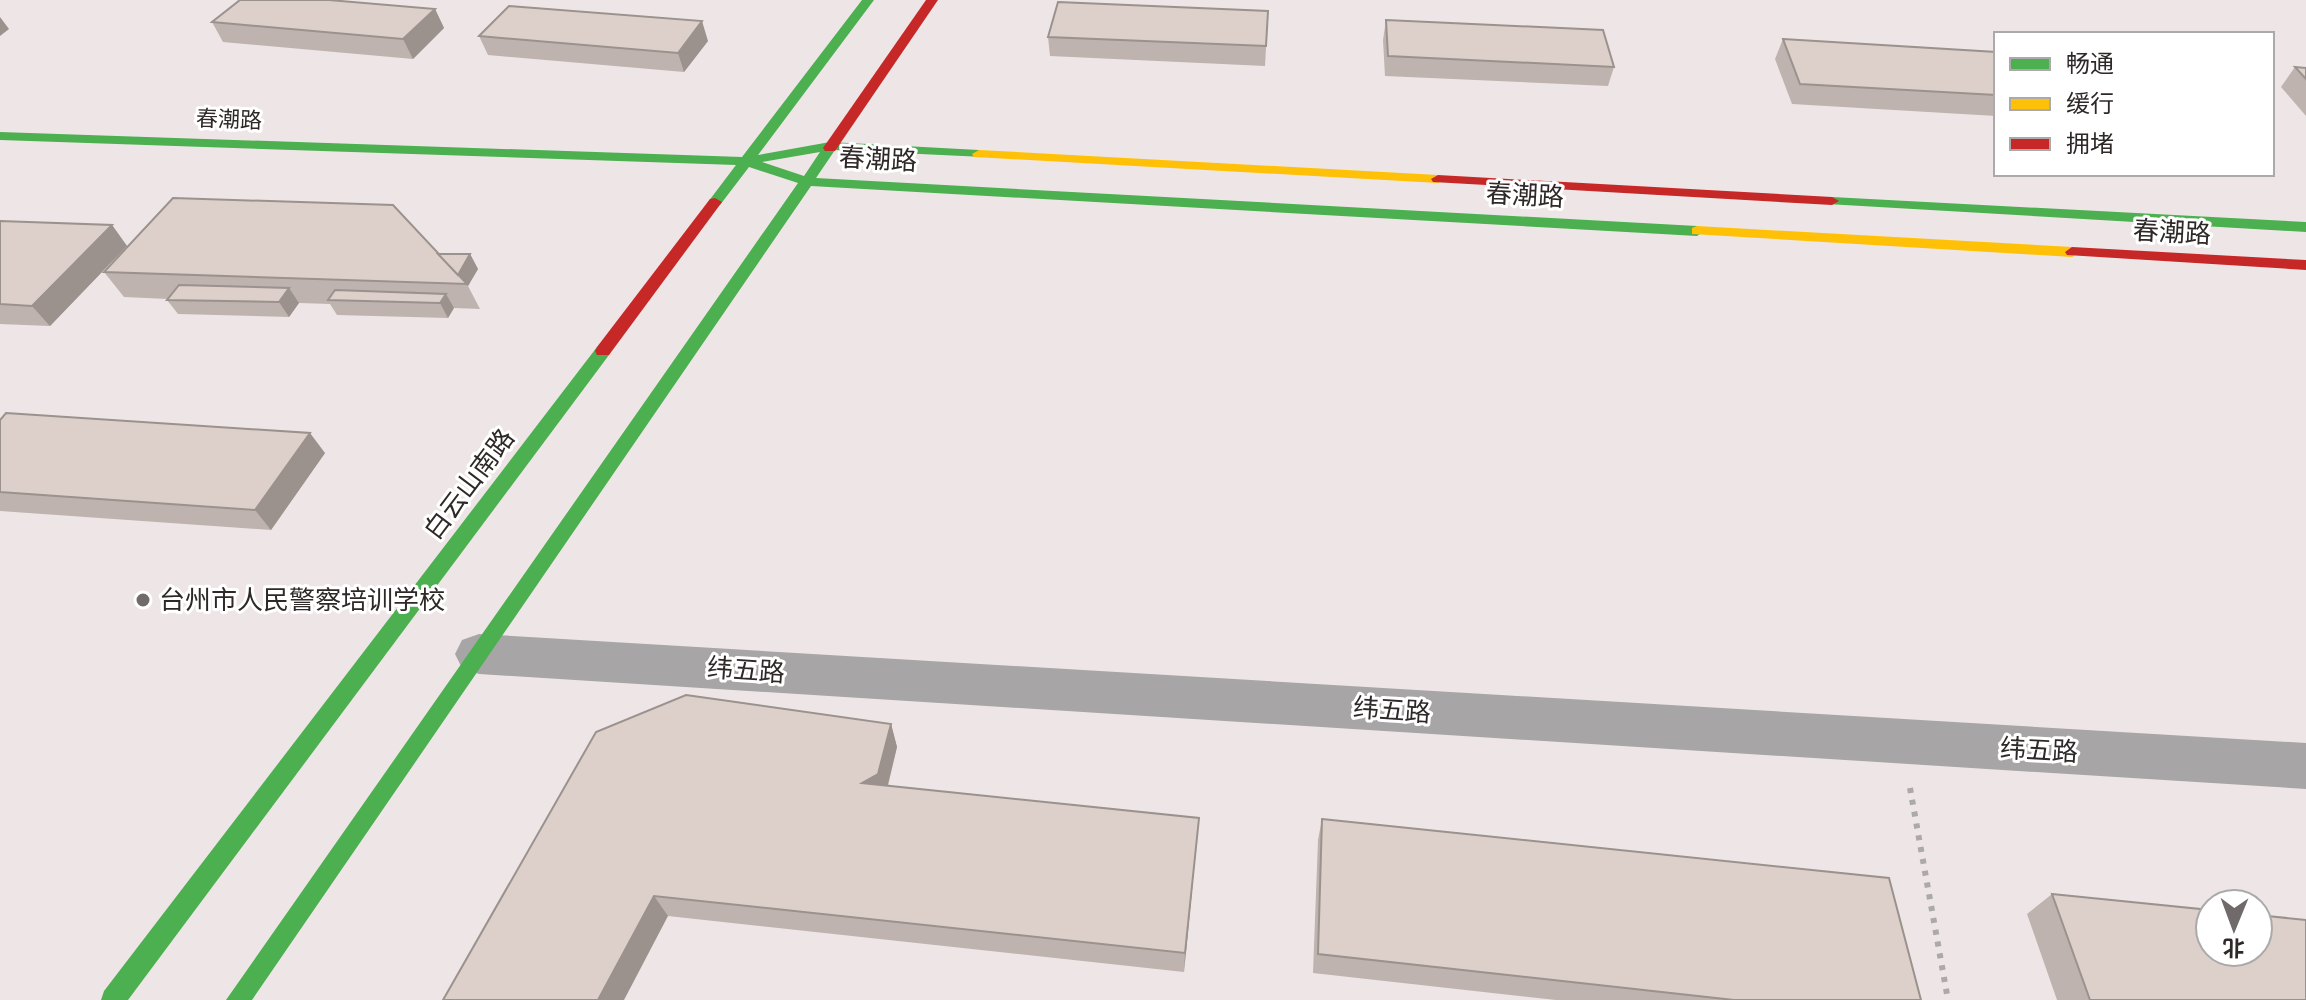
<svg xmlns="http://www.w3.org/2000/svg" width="2306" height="1000" viewBox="0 0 2306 1000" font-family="Arial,'Noto Sans SC',sans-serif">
<rect width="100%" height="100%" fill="#eee6e6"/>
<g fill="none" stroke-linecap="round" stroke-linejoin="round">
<polyline stroke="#aca9a9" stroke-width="6" stroke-dasharray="5 7" stroke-linecap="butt" points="1910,788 1948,1000"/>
<polygon fill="#a8a5a6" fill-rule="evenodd" points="479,634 2306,743 2306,789 479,674 462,668 455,654 462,640"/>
<g fill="#4caf50" fill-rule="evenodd">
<path d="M862,0H874L758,155L830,142L979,150L986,154L984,157L835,150L816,178L1697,226L1704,231L1697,236L811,186L252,1000H226L798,183L749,167L720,205L715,206L708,202L736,165L0,140V132L742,157ZM820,152L804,176L762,162Z"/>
<polygon points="1832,197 2306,222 2306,232 1827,204 1825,201"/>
<polygon points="603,346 611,351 609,355 128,1000 101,1000 104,991 597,347"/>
</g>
<g fill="#ffc107" fill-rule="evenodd">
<polygon points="979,150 1438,175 1445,179 1438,183 974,157 972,154"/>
<polygon points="1697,226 2072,247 2079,252 2072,257 1692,234 1692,228"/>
</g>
<g fill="#c62828" fill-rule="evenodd">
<polygon points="926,0 938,0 835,151 825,151 823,148"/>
<polygon points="1438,175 1832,197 1839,201 1832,205 1433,182 1431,179"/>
<polygon points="715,198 722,202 609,355 597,355 595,351 597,347 710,199"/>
<polygon points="2072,247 2306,260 2306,270 2067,255 2065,252"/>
</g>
</g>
<g fill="#beb3ae">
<polygon points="435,9 444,28 413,59 223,42 212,22"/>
<polygon points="1268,11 1265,66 1050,56 1048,37"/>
<polygon points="1386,20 1614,67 1608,86 1385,76 1383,40"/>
<polygon points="479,36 708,41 684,72 488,55"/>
<polygon points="1783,39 1996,52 1996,116 1792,104 1775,59"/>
<polygon points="2295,67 2306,68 2306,116 2281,87"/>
<polygon points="0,221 112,225 127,246 50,326 0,324"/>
<polygon points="438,254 470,254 478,269 468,286 480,309 454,308 448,318 337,315 330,304 299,303 289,317 178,314 167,300 168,299 124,297 104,272"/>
<polygon points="0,420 325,453 271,530 0,511"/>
<polygon points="891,724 897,747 888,786 1199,818 1184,972 668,916 443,1000"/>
<polygon points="1322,819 1921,1000 1556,1000 1313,973 1318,840"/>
<polygon points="2052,894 2306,1000 2057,1000 2027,914"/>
</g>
<g fill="#9b928d">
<polygon points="435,9 444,28 413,59 403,39"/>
<polygon points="0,17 9,29 0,36"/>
<polygon points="702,21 708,41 684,72 678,53"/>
<polygon points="112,225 127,246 50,326 32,306"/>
<polygon points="470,254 478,269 468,286 456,277"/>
<polygon points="289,288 299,303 289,317 279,302"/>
<polygon points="446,294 454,308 448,318 440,303"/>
<polygon points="310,433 325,453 271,530 255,510"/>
<polygon points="891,724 897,747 885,796 862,783"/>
<polygon points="1199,818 1197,839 1184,972 1185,953"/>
<polygon points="654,896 668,916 624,1000 598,1000"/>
</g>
<g fill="#ddd0ca" stroke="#9b928d" stroke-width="2">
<polygon points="240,0 329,0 435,9 403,39 212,22"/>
<polygon points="1058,2 1268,11 1266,46 1048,37"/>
<polygon points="509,6 702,21 678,53 479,36"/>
<polygon points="1386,20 1603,30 1614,67 1388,56"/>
<polygon points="1783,39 1996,52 1996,95 1800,84"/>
<polygon points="2295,67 2306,68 2306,79"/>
<polygon points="173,198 393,205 467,284 104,272"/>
<polygon points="0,221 112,225 32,306 0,304"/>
<polygon points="438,254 470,254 458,275"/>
<polygon points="179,285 289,288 279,302 167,300"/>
<polygon points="335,290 446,294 440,303 328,300"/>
<polygon points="6,413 310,433 255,510 0,492 0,420"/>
<polygon points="686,695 891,724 878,774 862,783 1199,818 1185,953 654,896 598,1000 443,1000 596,732"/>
<polygon points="1322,819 1889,878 1921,1000 1734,1000 1318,954"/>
<polygon points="2052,894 2210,910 2210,952 2258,952 2258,915 2306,920 2306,1000 2090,1000"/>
</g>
<circle fill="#716a6a" stroke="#fff" stroke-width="3" cx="143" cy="600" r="8"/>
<g text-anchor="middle" stroke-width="6" stroke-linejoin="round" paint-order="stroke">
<g font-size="22" fill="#2e2828" stroke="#fff">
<text transform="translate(229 119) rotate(2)" y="8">春潮路</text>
</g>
<g font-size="26" fill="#2e2828" stroke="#fff">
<text transform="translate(878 159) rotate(3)" y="9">春潮路</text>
<text transform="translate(1525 195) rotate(3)" y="9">春潮路</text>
<text transform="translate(2172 232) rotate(3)" y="9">春潮路</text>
<text transform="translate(469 484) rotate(-53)" y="9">白云山南路</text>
<text transform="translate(746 670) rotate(4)" y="9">纬五路</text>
<text transform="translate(1392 710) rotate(4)" y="9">纬五路</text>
<text transform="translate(2039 750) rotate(3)" y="9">纬五路</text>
</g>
<g font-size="26" fill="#2e2828" stroke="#fff" text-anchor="start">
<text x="159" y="609">台州市人民警察培训学校</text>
</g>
</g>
<rect x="1994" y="32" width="280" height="144" fill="#ffffff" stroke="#aba9a9" stroke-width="2"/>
<rect x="2010" y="58" width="40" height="12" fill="#4caf50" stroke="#aba9a9" stroke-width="2"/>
<text x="2066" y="72" font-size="24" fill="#2e2828">畅通</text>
<rect x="2010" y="98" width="40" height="12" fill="#ffc107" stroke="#aba9a9" stroke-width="2"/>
<text x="2066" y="112" font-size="24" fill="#2e2828">缓行</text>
<rect x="2010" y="138" width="40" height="12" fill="#c62828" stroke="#aba9a9" stroke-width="2"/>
<text x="2066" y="152" font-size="24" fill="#2e2828">拥堵</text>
<g transform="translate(2234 928) rotate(181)"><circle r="38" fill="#ffffff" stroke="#aba9a9" stroke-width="2"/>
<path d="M0-6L14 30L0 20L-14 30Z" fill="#716a6a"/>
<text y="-12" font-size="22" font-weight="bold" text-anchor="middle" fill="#2e2828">北</text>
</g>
</svg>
